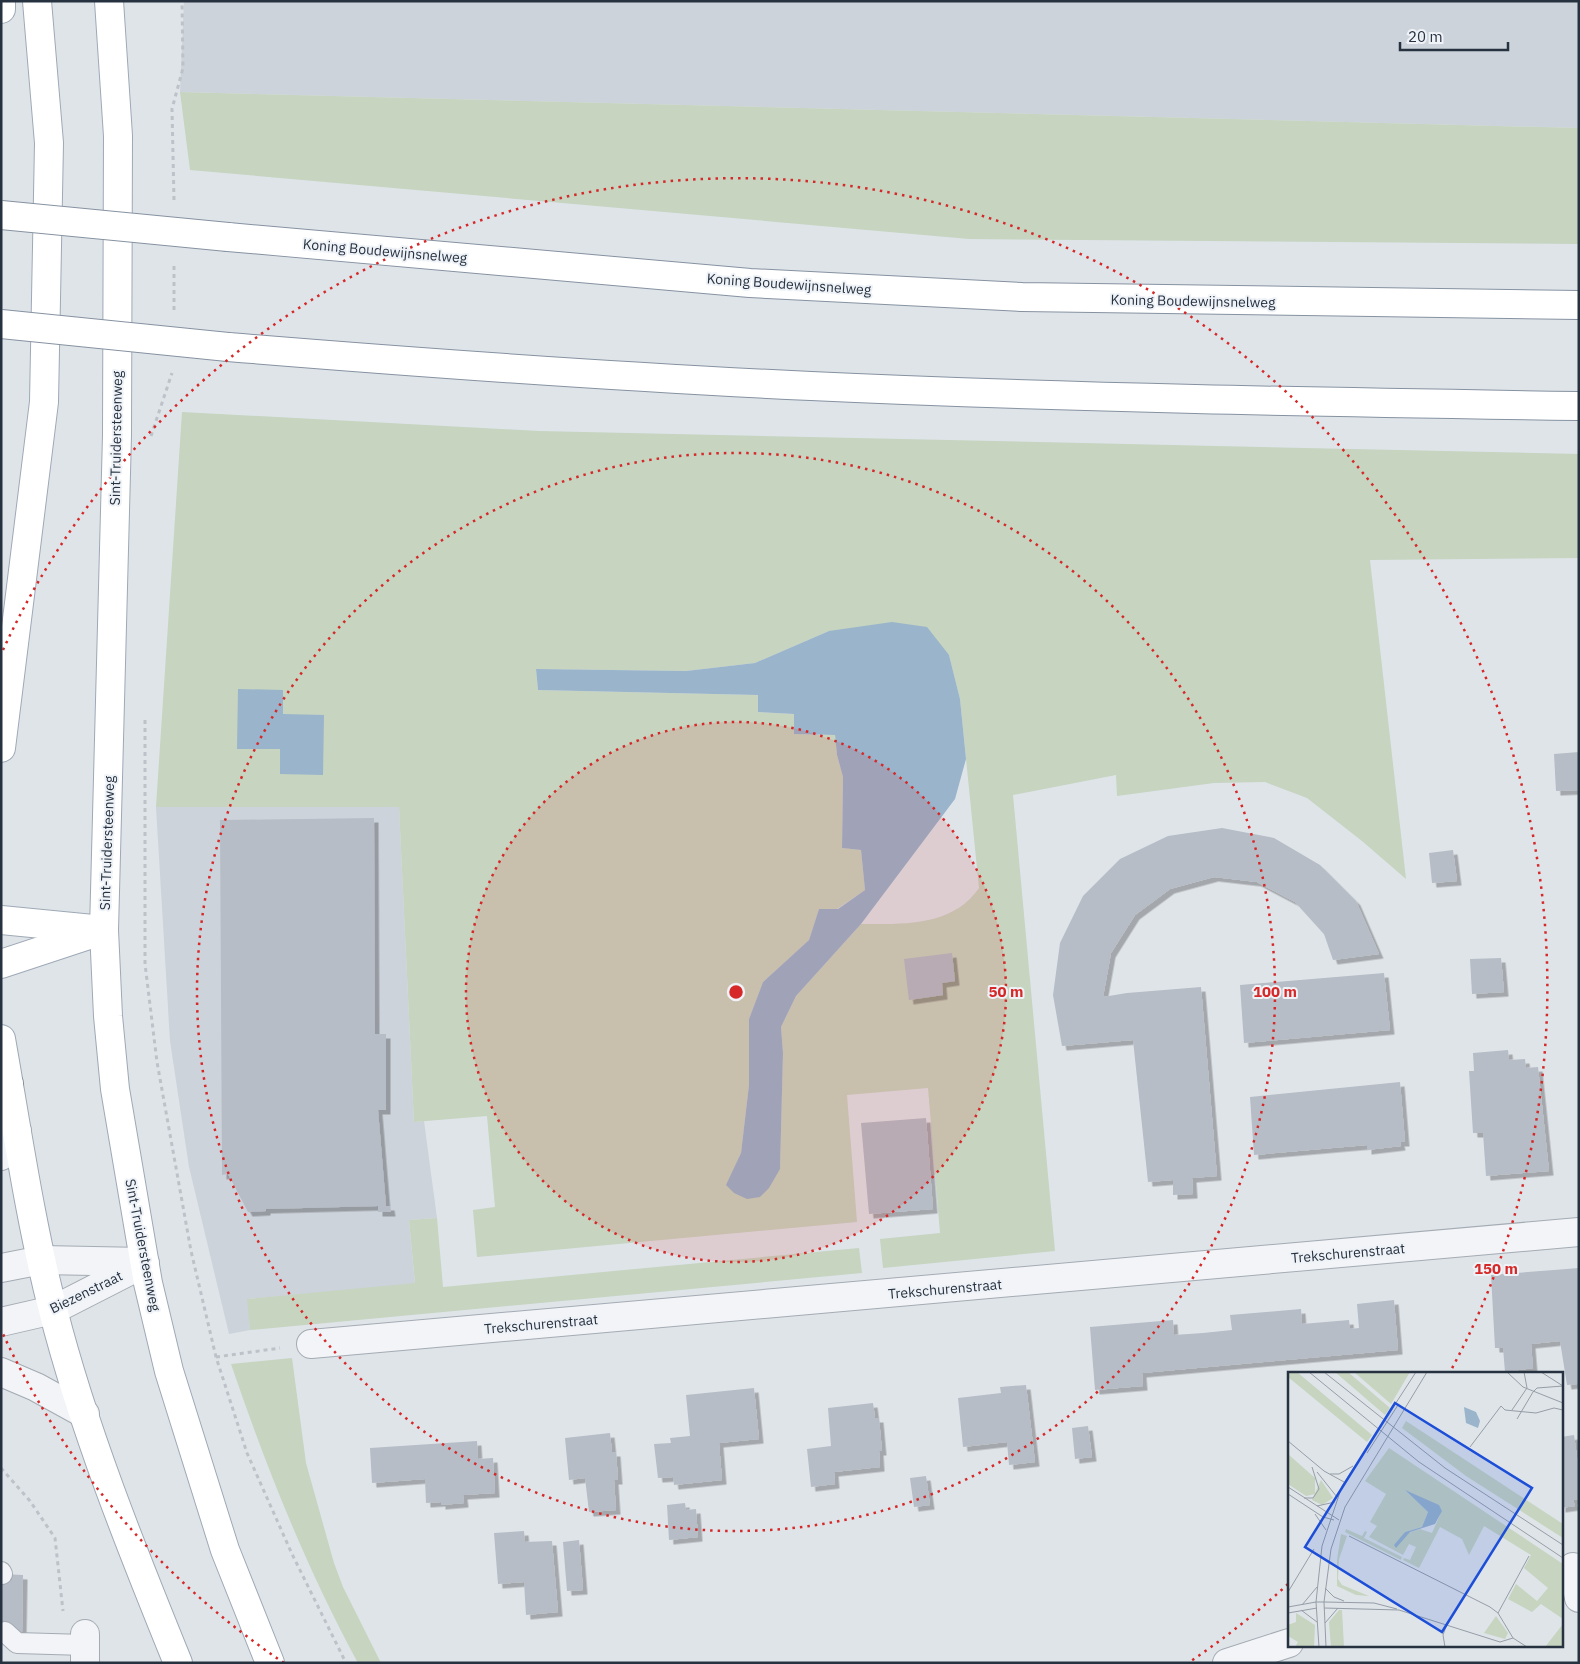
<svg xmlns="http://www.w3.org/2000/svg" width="1580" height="1664" viewBox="0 0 1580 1664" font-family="'IBM Plex Sans',sans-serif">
<defs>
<filter id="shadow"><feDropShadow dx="4.5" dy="4.5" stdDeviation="0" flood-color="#0004"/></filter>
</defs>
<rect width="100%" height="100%" fill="#dfe4e9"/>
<g fill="#cdd3db">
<polygon points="184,1 1579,1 1579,128 180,92"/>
<polygon points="156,807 399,807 414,1122 424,1121 437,1218 409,1220 415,1284 248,1299 250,1330 229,1334 189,1167 170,1041"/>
</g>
<g fill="#c6d4c0" fill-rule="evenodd">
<polygon points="180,92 1579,128 1579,244 969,239 190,170"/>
<path d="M182,412L539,431L1579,454V558L1370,560L1406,879L1362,841L1307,798L1265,782L1214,783L1117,796L1116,775L1013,795L1055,1251L883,1268L880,1239L940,1233L928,1088L847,1095L857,1222L477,1257L473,1210L495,1207L487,1116L414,1122L399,807H156ZM829,631L949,655L960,699L979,888C952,927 903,924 861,924L796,996L781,1027L783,1053L780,1169L727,1185L741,1153L749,1085V1019L763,982L809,940L819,909H837L865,890L861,850L842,848L843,777L837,755L835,735L794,734V714L758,712V695L538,690L536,669L686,671L755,663Z"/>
<polygon points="437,1218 443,1287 859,1248 862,1273 250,1330 247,1299 415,1283 409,1220"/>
<path d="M292,1358L306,1463L334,1563L343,1587L381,1663H358C306,1567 266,1467 231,1364Z"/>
</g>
<g fill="#99b4cb">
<polygon points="892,622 927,627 949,655 960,699 966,759 955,799 861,924 796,996 781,1027 783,1053 780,1169 769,1188 760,1197 747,1199 734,1193 726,1185 741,1153 749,1085 749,1019 763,982 809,940 819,909 838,909 865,890 861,850 842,848 843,777 837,755 835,735 794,734 794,714 758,712 758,695 538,690 536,669 686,671 755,663 829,631"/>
<polygon points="238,689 283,690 283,714 324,715 323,775 280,774 280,749 237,749"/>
</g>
<g fill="#b6bdc6" filter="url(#shadow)">
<polygon points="1579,752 1579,790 1556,791 1554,754"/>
<polygon points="374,818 375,1034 386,1034 386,1110 378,1110 386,1206 390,1206 391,1212 378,1212 378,1206 266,1209 266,1211 248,1212 228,1174 222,1175 220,820"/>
<polygon points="1222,828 1274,838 1320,865 1356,901 1379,954 1333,960 1324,934 1295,902 1257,882 1214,877 1170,889 1135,915 1111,953 1103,997 1127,993 1201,987 1217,1176 1192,1178 1193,1194 1173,1195 1173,1180 1148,1182 1133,1040 1062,1046 1053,995 1060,943 1083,896 1120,859 1168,836"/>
<polygon points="1453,850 1457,881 1432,883 1429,853"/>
<polygon points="952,953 955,981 942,983 943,995 909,1000 904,959"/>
<polygon points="1501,958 1504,992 1472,994 1470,959"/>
<polygon points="1384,973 1390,1030 1244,1043 1240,985"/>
<polygon points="1508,1050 1509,1060 1525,1059 1526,1068 1538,1067 1549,1171 1486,1176 1483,1133 1473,1133 1469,1071 1474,1071 1473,1053"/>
<polygon points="1400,1082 1405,1142 1400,1142 1401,1146 1367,1150 1367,1145 1254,1155 1250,1097"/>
<polygon points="926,1118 933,1209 869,1214 861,1123"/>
<polygon points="1579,1268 1577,1384 1567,1385 1560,1341 1531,1344 1533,1368 1505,1372 1503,1348 1495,1348 1491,1275"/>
<polygon points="1394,1300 1398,1350 1142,1373 1143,1386 1095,1390 1090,1327 1173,1320 1174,1335 1203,1333 1232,1330 1230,1315 1301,1309 1302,1324 1349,1320 1350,1329 1359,1328 1357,1304"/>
<polygon points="1026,1385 1035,1462 1009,1465 1007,1442 963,1447 958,1398 1001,1393 1000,1387"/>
<polygon points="754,1388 759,1439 719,1443 722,1480 674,1485 673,1477 658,1478 654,1444 671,1443 670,1438 690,1436 686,1395"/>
<polygon points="873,1403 875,1418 879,1418 882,1451 879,1451 880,1467 834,1472 835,1484 811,1487 807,1449 831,1446 828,1408"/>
<polygon points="1088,1426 1092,1457 1075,1459 1072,1428"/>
<polygon points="610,1433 612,1452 616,1452 618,1480 614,1480 616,1510 589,1512 585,1478 569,1480 565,1438"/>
<polygon points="1574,1435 1579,1472 1579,1499 1573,1500 1575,1506 1561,1508 1561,1437"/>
<polygon points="477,1441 478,1459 493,1458 495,1493 463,1495 464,1503 441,1505 441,1502 426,1503 425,1479 372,1483 370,1448"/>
<polygon points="926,1476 930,1505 914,1507 910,1478"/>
<polygon points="685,1503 686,1510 696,1509 698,1537 669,1540 667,1505"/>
<polygon points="524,1531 525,1542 552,1541 558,1612 526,1615 524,1582 498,1584 494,1533"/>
<polygon points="579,1540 583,1590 567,1591 563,1542"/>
<polygon points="1,1574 23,1575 22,1633 1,1632"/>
</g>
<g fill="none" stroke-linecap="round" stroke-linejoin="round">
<defs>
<g id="service">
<polyline points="1,1572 2,1574"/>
<polyline points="5,1632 17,1643 85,1645"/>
</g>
<g id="minor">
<polyline points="1,1156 17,1131"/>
<polyline points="1,1268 42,1260 144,1262"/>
<polyline points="1,1322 53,1310 145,1263"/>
<polyline points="311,1344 1579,1232"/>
<polyline points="1,1372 36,1387 85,1414"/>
<polyline points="1573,1567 1579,1598"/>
<polyline points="85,1634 85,1663"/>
<polyline points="1227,1663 1289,1643"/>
</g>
<g id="primary">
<polyline points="109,1 118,136 117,435 104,930 108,1016 115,1089 148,1283 169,1371 225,1550 270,1663"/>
<polyline points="1,9 1,1"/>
<polyline points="1,748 44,402 49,143 37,1"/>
<polyline points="1,920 93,929"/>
<polyline points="1,964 104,930"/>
<path d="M1,1039C17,1129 30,1221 53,1310C83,1428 132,1550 178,1663"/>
</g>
<g id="motorway">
<polyline points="228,237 750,283 1022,297 1579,305"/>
<path d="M228,347C423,363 617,377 811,386C1067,398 1323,402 1579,406"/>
<polyline points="1,1079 9,1084"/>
</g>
</defs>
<use href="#service" stroke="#a4abb3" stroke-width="22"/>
<use href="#minor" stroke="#a4abb3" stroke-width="30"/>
<use href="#primary" stroke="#9ea9b6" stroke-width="30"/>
<use href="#motorway" stroke="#8692a1" stroke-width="30"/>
<g stroke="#bdc2c8" stroke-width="3" stroke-dasharray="4 4" stroke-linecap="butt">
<polyline points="174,200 172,109 183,68 182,1"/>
<polyline points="174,310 174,264"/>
<polyline points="151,436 172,373"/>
<polyline points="145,720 145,964 157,1062 191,1251 216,1357 247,1453 292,1554 346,1663"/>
<polyline points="216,1357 280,1348"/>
<polyline points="1,1468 30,1501 55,1538 63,1611"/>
</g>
<use href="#service" stroke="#f2f4f7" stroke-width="20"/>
<use href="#minor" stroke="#f2f4f7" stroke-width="28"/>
<use href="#primary" stroke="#fff" stroke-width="28"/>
<use href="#motorway" stroke="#fff" stroke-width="28"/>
<defs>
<g id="motorway-bridge">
<polyline points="1,215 228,237"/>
<polyline points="1,324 228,347"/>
</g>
</defs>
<use href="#motorway-bridge" stroke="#8692a1" stroke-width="30" stroke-linecap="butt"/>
<use href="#motorway-bridge" stroke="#fff" stroke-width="28"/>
</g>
<circle cx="736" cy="992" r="270" fill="#d62828" fill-opacity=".12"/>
<g fill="none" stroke="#d62828" stroke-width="2.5" stroke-dasharray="2.5 5">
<circle cx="736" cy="992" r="270"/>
<circle cx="736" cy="992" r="539"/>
<path d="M1288 1584A809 809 0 0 1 1188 1663M284 1663A809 809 0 0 1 3 1334M3 650A809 809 0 1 1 1450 1372"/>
</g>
<g text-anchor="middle" stroke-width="4" stroke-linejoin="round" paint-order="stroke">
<g font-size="14" fill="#273241" stroke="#eff3f7">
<text transform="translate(385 251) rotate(5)" y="5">Koning Boudewijnsnelweg</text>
<text transform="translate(789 284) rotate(4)" y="5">Koning Boudewijnsnelweg</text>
<text transform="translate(1193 301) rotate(1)" y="5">Koning Boudewijnsnelweg</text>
<text transform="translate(116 438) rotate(-89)" y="5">Sint-Truidersteenweg</text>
<text transform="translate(107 843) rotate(-88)" y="5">Sint-Truidersteenweg</text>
<text transform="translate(143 1245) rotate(79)" y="5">Sint-Truidersteenweg</text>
<text transform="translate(1348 1253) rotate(-5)" y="5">Trekschurenstraat</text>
<text transform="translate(945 1289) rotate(-5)" y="5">Trekschurenstraat</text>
<text transform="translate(86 1292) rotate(-26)" y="5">Biezenstraat</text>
<text transform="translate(541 1324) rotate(-5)" y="5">Trekschurenstraat</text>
</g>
</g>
<g transform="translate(1288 1372)">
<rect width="275" height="275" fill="#dfe4e9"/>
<path d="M0,0H9L84,63L79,70L0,5ZM47,0H60L102,36L97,43ZM66,0H122L103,32ZM118,49L275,152V166L178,104L114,56ZM101,76L275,192V247L253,232L244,240L220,227L228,212L249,229L260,216L236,196L243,183L196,154L181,183L174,167L152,155L131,196L115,188L116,186L122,188L128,175L121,172L115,183L81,165L89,154L82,150L98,122L77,109ZM117,118L152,143L144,161L132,157L122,160L109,171L117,160L134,155L140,140ZM0,82L27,106V122L18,124L0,112ZM33,108L45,126L34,133L24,128ZM58,157L74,164L77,159L79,160L76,166L114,185L113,188L57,160ZM53,162L59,164L51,187L50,207L54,213L81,224L68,223L49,214V188ZM51,238H54L56,275H43L41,250ZM8,241L27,253L26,275H7L10,270L0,264V253L8,250ZM208,244L220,261L217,267L196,261ZM275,252V275H257Z" fill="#c6d4c0" fill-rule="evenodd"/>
<path d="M176,35L188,40L192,49L190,56L178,51ZM117,118L151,133L154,139L147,152L122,160L108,176L106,173L117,160L134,155L140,140Z" fill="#99b4cb"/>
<path fill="none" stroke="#959da6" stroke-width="1" d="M21,0L131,90L275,186M36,0L157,96L275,173M219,0L235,15L275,31M236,0L239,16M253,0L275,14M245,20L249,16L275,14M224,38L239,16M229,47L245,20M0,69L36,99L56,110M182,75L213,34L217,38L248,41L266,36L275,38M79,81L110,33M29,100L49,125M42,102H51L65,94M0,115L51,148M0,122L35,145L46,148M16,126H25L31,117L24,95M29,134L47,130M27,142L38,158M61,164L202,235L210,241L225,266M37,216L46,225L56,229M0,220L26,177M36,230L86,231L109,237M36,230L43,177L57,135L139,0M14,233L29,215M0,235L28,230L34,174L54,114L128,0M36,236L111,238L212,270L225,266M13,238L29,250M0,241L29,236M210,241L241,184M37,251L50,236M225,266L239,275M31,275L28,230H36L38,275M157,275L155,263L159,252"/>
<path fill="#1d4ed8" fill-opacity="0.15" stroke="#1d4ed8" stroke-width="2.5" d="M107,31L244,116L154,260L17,175Z"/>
<rect width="275" height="275" fill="none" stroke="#273241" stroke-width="2.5"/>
</g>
<circle cx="736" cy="992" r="8" fill="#d62828" stroke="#eff3f7" stroke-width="2.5"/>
<g font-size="15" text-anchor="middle" font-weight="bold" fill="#d62828" stroke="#eff3f7" stroke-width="4" stroke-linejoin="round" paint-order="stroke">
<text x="1006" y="997">50 m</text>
<text x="1275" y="997">100 m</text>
<text x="1496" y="1274">150 m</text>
</g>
<rect width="1580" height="1664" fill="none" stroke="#273241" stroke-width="5"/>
<path d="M1400 42v8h108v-8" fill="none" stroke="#273241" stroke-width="2.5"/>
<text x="1408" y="42" font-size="15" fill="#273241" stroke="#eff3f7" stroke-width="4" paint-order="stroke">20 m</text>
</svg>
